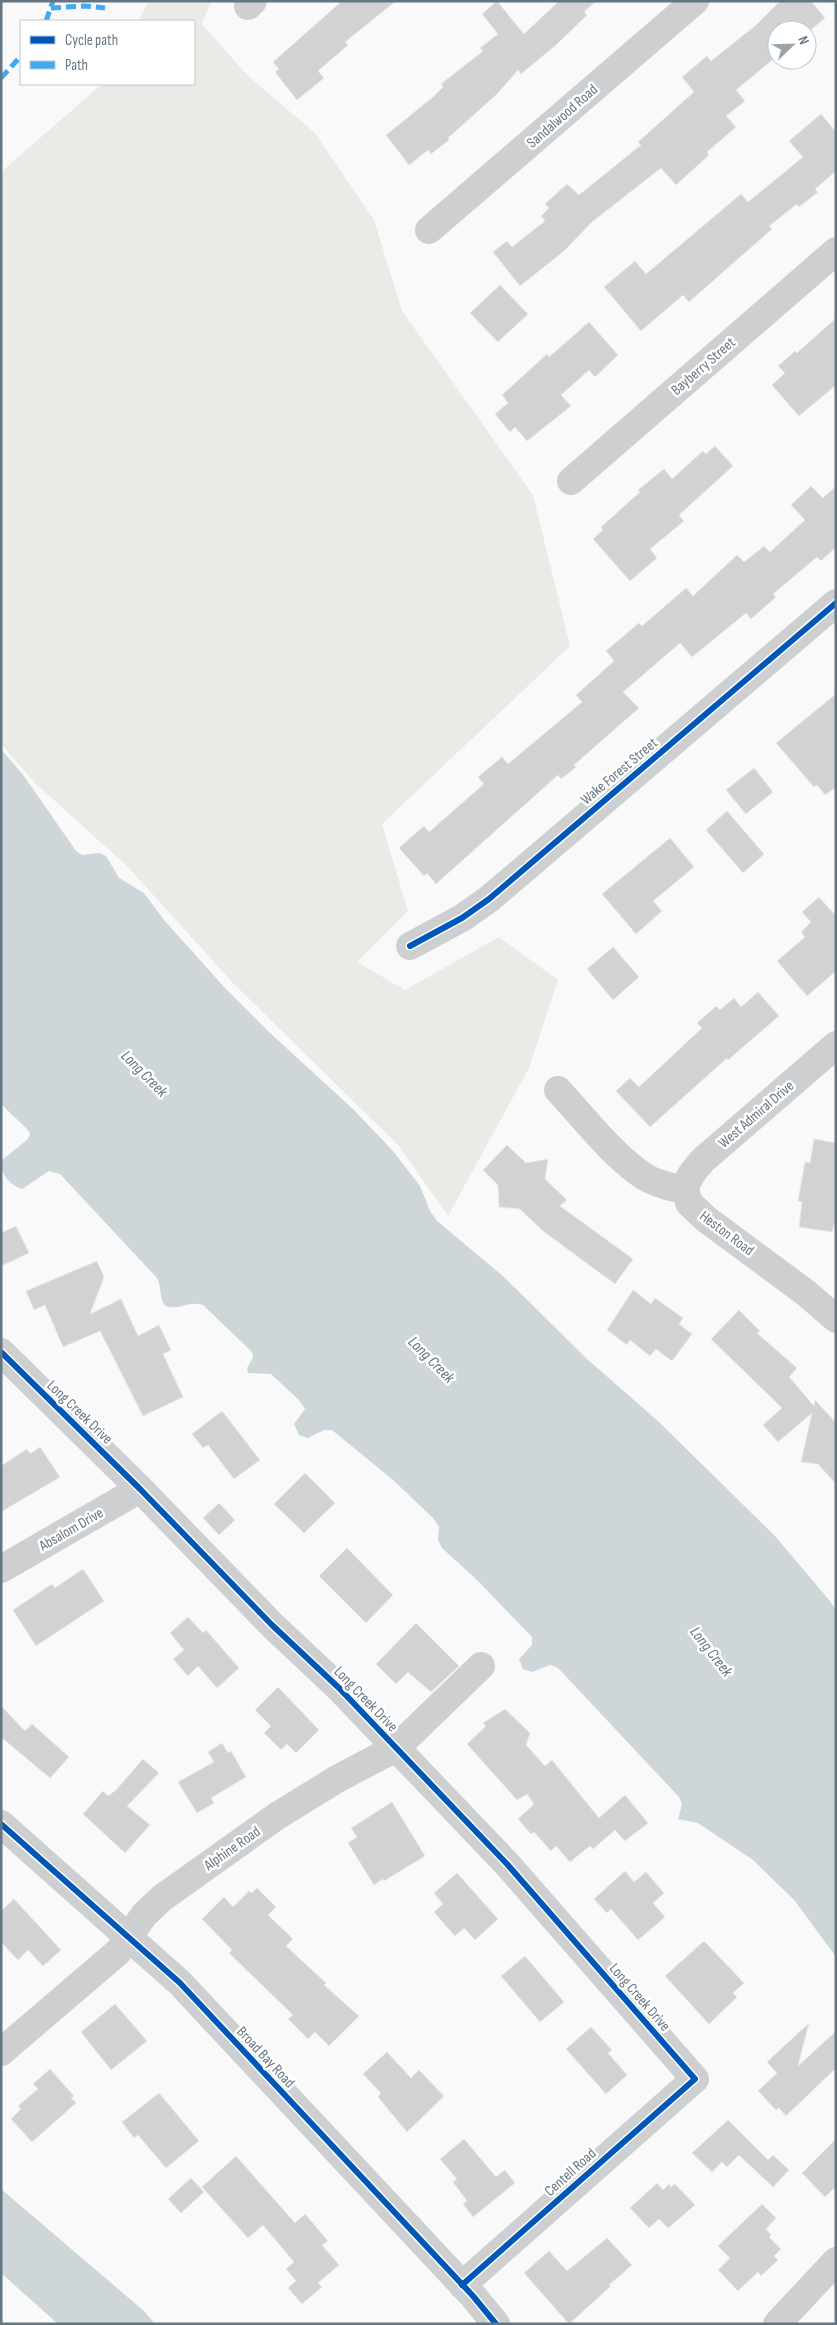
<svg xmlns="http://www.w3.org/2000/svg" width="837" height="2325" viewBox="0 0 837 2325" font-family="'Sofia Sans Condensed',sans-serif">
<rect width="100%" height="100%" fill="#f9f9f9"/>
<polygon fill="#e8ebe6" points="148,1 211,1 202,24 247,75 314,132 374,220 402,311 533,495 570,646 382,824 408,911 357,962 405,990 499,937 558,980 529,1068 448,1216 399,1146 233,983 127,866 35,783 1,744 1,172 102,84 194,84 194,21 139,21"/>
<g fill="#ced6d9">
<path d="M1,749L24,776L76,851L82,855L99,853L106,856L119,878L144,893L164,920L225,988L269,1032L354,1110L393,1151L420,1186L430,1211L437,1221L504,1277L587,1359L659,1422L775,1536L830,1601L836,1610V1957L795,1901L753,1860L698,1823L678,1819L682,1804L679,1797L558,1668L550,1665L532,1672L523,1669L519,1659L532,1645V1637L477,1580L442,1548L438,1540L439,1527L433,1518L393,1480L332,1430H324L308,1438L299,1435L294,1424L305,1409L299,1400L271,1374L248,1373L247,1368L253,1358L252,1352L203,1305C188,1300 180,1311 165,1306C159,1297 162,1288 157,1278L60,1174L49,1171L22,1189C9,1184 1,1175 1,1161L28,1139L30,1134L27,1129L1,1104Z"/>
<polygon points="1,2189 144,2311 155,2324 58,2324 1,2273"/>
</g>
<g fill="#d0d2d3" stroke="#e8e8e8">
<polygon points="342,1 396,1 345,42 348,45 318,71 324,78 297,100 275,72 279,69 273,62"/>
<polygon points="497,1 524,34 559,1 596,1 584,12 587,15 556,45 521,74 518,70 497,94 448,138 449,140 431,154 428,150 409,165 386,135 433,97 443,87 441,84 483,51 480,48 498,34 482,14"/>
<polygon points="780,1 811,1 825,18 807,33 807,30 777,30 777,56 736,90 745,101 726,116 736,127 707,152 709,155 676,185 661,168 592,222 564,251 520,286 493,252 507,241 512,247 545,221 541,216 549,208 545,204 567,184 579,195 641,145 638,142 694,92 682,77 707,56 711,61 755,26"/>
<polygon points="821,114 836,132 836,171 815,189 818,192 799,207 797,204 769,226 772,229 689,302 683,295 641,331 604,287 635,261 646,274 741,194 748,202 803,157 789,141"/>
<polygon points="500,285 528,314 498,342 470,313"/>
<polygon points="836,318 836,385 799,416 772,385 785,373 778,366 795,351 797,353"/>
<polygon points="589,322 618,355 595,377 589,370 561,395 571,406 527,441 515,427 510,432 495,414 508,403 502,395 547,354 549,357"/>
<polygon points="715,446 733,466 679,515 684,521 650,549 657,558 630,581 593,539 603,530 601,527 640,492 638,490 664,469 672,479 703,451 706,454"/>
<polygon points="811,486 823,498 836,486 836,547 821,561 817,557 773,594 776,597 751,619 746,613 692,657 680,643 623,692 639,708 574,765 576,767 561,779 558,775 436,884 427,873 424,876 399,848 424,826 429,832 484,784 478,777 502,757 508,764 582,702 576,695 614,661 606,651 639,623 642,626 686,588 693,596 737,555 744,562 764,546 770,552 805,520 791,505"/>
<polygon points="836,694 836,787 825,795 817,785 814,787 776,743"/>
<polygon points="754,768 773,792 746,814 726,790"/>
<polygon points="727,811 764,854 743,873 706,830"/>
<polygon points="670,838 694,867 653,901 662,911 636,934 602,894"/>
<polygon points="819,897 836,916 836,971 807,996 777,961 805,937 801,932 811,922 802,912"/>
<polygon points="613,947 639,977 613,1000 587,969"/>
<polygon points="758,992 779,1016 728,1060 727,1058 650,1127 616,1091 630,1078 639,1087 702,1028 697,1023 716,1006 720,1010 734,998 741,1007"/>
<polygon points="814,1139 836,1143 836,1217 832,1232 799,1227 802,1202 798,1201 805,1162 810,1163"/>
<polygon points="507,1145 526,1163 548,1159 545,1179 567,1200 560,1206 633,1259 615,1284 543,1231 520,1209 499,1207 498,1185 483,1170"/>
<polygon points="16,1226 29,1253 1,1266 1,1233"/>
<polygon points="97,1261 104,1277 90,1314 121,1299 138,1336 159,1325 171,1350 163,1354 183,1397 143,1416 100,1331 63,1347 45,1305 34,1310 26,1291"/>
<polygon points="633,1290 651,1304 655,1298 683,1318 679,1324 692,1334 672,1361 656,1349 650,1356 630,1340 627,1345 607,1330"/>
<polygon points="739,1310 760,1331 757,1333 797,1368 789,1377 814,1406 815,1400 836,1423 836,1484 818,1464 801,1462 812,1413 778,1442 763,1425 782,1408 711,1339"/>
<polygon points="222,1411 260,1460 234,1479 208,1445 203,1448 192,1434"/>
<polygon points="40,1447 60,1477 1,1512 1,1466 27,1449 30,1454"/>
<polygon points="305,1473 335,1503 304,1533 274,1504"/>
<polygon points="219,1503 235,1520 219,1535 203,1518"/>
<polygon points="347,1548 393,1595 366,1623 319,1576"/>
<polygon points="83,1569 104,1601 36,1646 13,1610 52,1584 55,1588"/>
<polygon points="188,1617 203,1633 206,1630 239,1668 217,1688 198,1666 188,1676 173,1659 184,1650 170,1633"/>
<polygon points="416,1623 459,1666 431,1692 408,1672 396,1684 376,1664"/>
<polygon points="278,1687 319,1730 296,1753 287,1744 281,1750 264,1733 271,1726 255,1710"/>
<polygon points="1,1706 25,1731 32,1724 69,1757 50,1778 1,1737"/>
<polygon points="505,1709 530,1733 526,1745 545,1766 552,1760 599,1818 625,1795 648,1823 625,1841 615,1830 593,1849 590,1846 570,1862 556,1846 551,1851 534,1832 531,1834 518,1819 534,1804 527,1794 517,1800 467,1744 486,1726 483,1723"/>
<polygon points="222,1743 228,1753 231,1751 246,1777 211,1798 214,1803 197,1813 178,1782 214,1762 208,1752"/>
<polygon points="143,1759 159,1773 127,1806 150,1825 125,1853 83,1814 103,1791 108,1796 116,1790"/>
<polygon points="392,1802 425,1856 384,1881 383,1879 374,1885 348,1843 357,1837 351,1828"/>
<polygon points="625,1871 634,1882 646,1872 664,1893 653,1903 665,1917 638,1940 611,1909 607,1913 594,1899"/>
<polygon points="457,1873 498,1919 475,1940 464,1928 455,1936 434,1912 443,1904 434,1893"/>
<polygon points="257,1888 276,1907 268,1915 293,1939 286,1946 326,1983 324,1985 359,2016 329,2046 315,2032 308,2039 288,2019 293,2015 229,1953 232,1950 202,1919 224,1897 233,1907 249,1891 252,1893"/>
<polygon points="14,1899 61,1950 43,1966 28,1950 18,1960 1,1942 1,1911"/>
<polygon points="704,1941 744,1983 733,1993 737,1997 709,2024 665,1976"/>
<polygon points="525,1956 564,2002 540,2022 501,1976"/>
<polygon points="115,2004 147,2041 111,2070 81,2032"/>
<polygon points="809,2023 798,2066 836,2031 836,2068 786,2116 779,2108 776,2110 758,2091 777,2073 767,2062"/>
<polygon points="591,2027 612,2050 608,2053 627,2075 606,2094 566,2049"/>
<polygon points="387,2052 411,2078 419,2070 444,2096 407,2132 378,2097 381,2093 363,2074"/>
<polygon points="50,2069 74,2096 71,2098 76,2103 32,2142 11,2119 21,2109 18,2106 38,2089 33,2084"/>
<polygon points="159,2093 199,2141 166,2168 138,2135 134,2138 122,2122"/>
<polygon points="728,2120 768,2160 773,2155 789,2170 773,2187 739,2155 727,2167 722,2162 712,2172 692,2153"/>
<polygon points="464,2139 496,2177 505,2170 515,2183 473,2217 463,2204 467,2201 453,2182 457,2179 440,2159"/>
<polygon points="836,2139 836,2186 825,2197 802,2173"/>
<polygon points="236,2156 295,2223 305,2214 328,2241 322,2245 339,2265 318,2283 322,2287 302,2304 288,2288 296,2281 286,2269 294,2262 263,2225 248,2238 202,2187"/>
<polygon points="191,2178 204,2192 181,2213 168,2199"/>
<polygon points="657,2183 663,2190 669,2184 671,2187 675,2184 695,2205 668,2228 659,2219 649,2228 630,2208"/>
<polygon points="762,2204 776,2218 766,2229 771,2235 769,2237 781,2249 774,2256 778,2260 761,2276 758,2272 738,2291 718,2270 730,2258 718,2246"/>
<polygon points="607,2238 632,2265 609,2285 611,2286 569,2324 524,2273 549,2251 567,2271"/>
</g>
<g fill="none" stroke-linecap="round" stroke-linejoin="round">
<g stroke="#cecfd0" stroke-width="28">
<polyline points="248,6 253,1"/>
<polyline points="429,230 695,1"/>
<polyline points="571,481 836,251"/>
<polyline points="410,946 462,918 489,899 836,603"/>
<path d="M558,1090C584,1118 613,1156 645,1177C657,1184 671,1187 685,1190L689,1203L706,1219L806,1293L836,1319"/>
<path d="M685,1190C687,1178 695,1169 703,1160L836,1045"/>
<polyline points="1,1352 140,1489 272,1625 339,1688 507,1864 695,2079 462,2285"/>
<polyline points="1,1569 140,1489"/>
<polyline points="1,1824 180,1983 473,2296 496,2324"/>
<polyline points="1,2052 118,1952 144,1915 162,1898 277,1816 337,1779 396,1748 481,1666"/>
<polyline points="777,2324 836,2261"/>
</g>
<g stroke="#3fa9f5" stroke-width="5" stroke-dasharray="10 5" stroke-linecap="butt">
<polyline points="51,8 85,6 105,8"/>
<polyline points="46,21 53,1"/>
<polyline points="1,78 21,56"/>
</g>
<defs>
<g id="cycleway">
<polyline points="410,946 462,918 489,899 836,603"/>
<polyline points="1,1352 140,1489 272,1625 339,1688 507,1864 695,2079 462,2285"/>
<polyline points="1,1824 180,1983 473,2296 496,2324"/>
</g>
</defs>
<use href="#cycleway" stroke="#fff" stroke-width="9"/>
<use href="#cycleway" stroke="#0057b8" stroke-width="6"/>
</g>
<g text-anchor="middle" stroke-width="5" stroke-linejoin="round" paint-order="stroke">
<g font-size="15" fill="#657683" stroke="#fff">
<text transform="translate(562 116) rotate(-41)" y="5">Sandalwood Road</text>
<text transform="translate(703 366) rotate(-41)" y="5">Bayberry Street</text>
<text transform="translate(619 771) rotate(-40)" y="5">Wake Forest Street</text>
<text transform="translate(756 1114) rotate(-41)" y="5">West Admiral Drive</text>
<text transform="translate(727 1233) rotate(37)" y="5">Heston Road</text>
<text transform="translate(80 1412) rotate(44)" y="5">Long Creek Drive</text>
<text transform="translate(71 1529) rotate(-30)" y="5">Absalom Drive</text>
<text transform="translate(366 1699) rotate(46)" y="5">Long Creek Drive</text>
<text transform="translate(232 1848) rotate(-35)" y="5">Alphine Road</text>
<text transform="translate(640 1997) rotate(49)" y="5">Long Creek Drive</text>
<text transform="translate(266 2057) rotate(47)" y="5">Broad Bay Road</text>
<text transform="translate(570 2172) rotate(-42)" y="5">Centell Road</text>
</g>
<g font-size="16" font-style="italic" fill="#60757c" stroke="#fff">
<text transform="translate(145 1073) rotate(45)" y="6">Long Creek</text>
<text transform="translate(432 1359) rotate(45)" y="6">Long Creek</text>
<text transform="translate(712 1651) rotate(52)" y="6">Long Creek</text>
</g>
</g>
<rect width="837" height="2325" fill="none" stroke="#657683" stroke-width="5"/>
<rect x="20" y="20" width="175" height="65" fill="#ffffff" stroke="#c1c8cd"/>
<rect x="30" y="36" width="25" height="8" fill="#0057b8" stroke="#c1c8cd"/>
<text x="65" y="45" font-size="15" fill="#657683">Cycle path</text>
<rect x="30" y="61" width="25" height="8" fill="#3fa9f5" stroke="#c1c8cd"/>
<text x="65" y="70" font-size="15" fill="#657683">Path</text>
<g transform="translate(792 45) rotate(67)"><circle r="24" fill="#ffffff" stroke="#c1c8cd"/>
<path d="M0-4L9 19L0 12L-9 19Z" fill="#99a4ac"/>
<text y="-8" font-size="14" font-weight="bold" text-anchor="middle" fill="#657683">N</text>
</g>
</svg>
